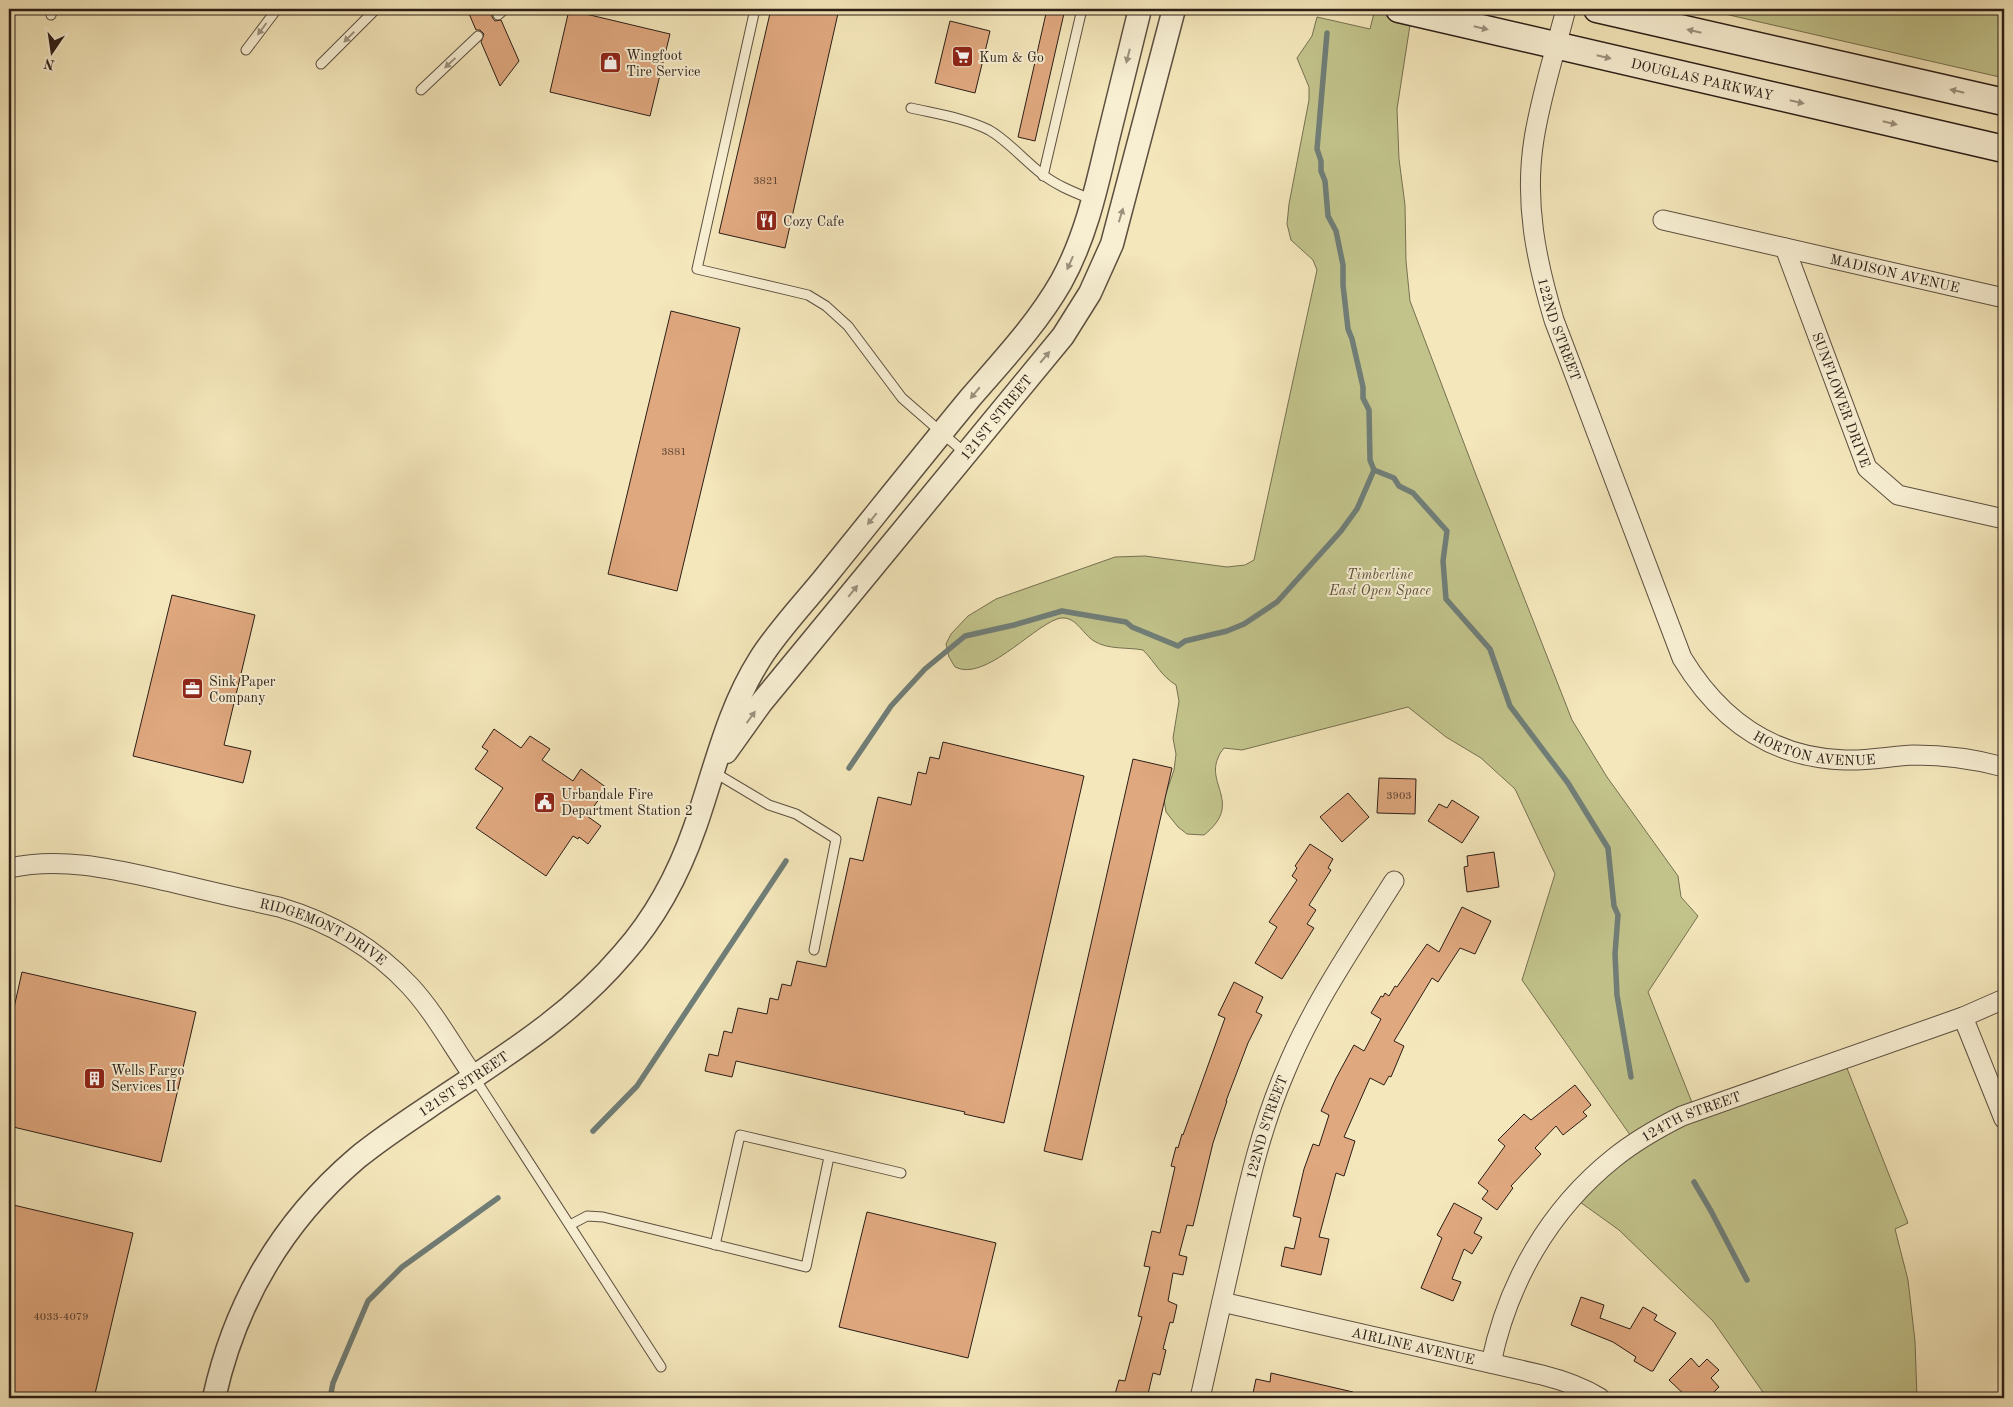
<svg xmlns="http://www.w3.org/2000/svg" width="2013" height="1407" viewBox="0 0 2013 1407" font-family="'Old Standard TT',serif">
<rect width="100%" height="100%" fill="#f4e7bb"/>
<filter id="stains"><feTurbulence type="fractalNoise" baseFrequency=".004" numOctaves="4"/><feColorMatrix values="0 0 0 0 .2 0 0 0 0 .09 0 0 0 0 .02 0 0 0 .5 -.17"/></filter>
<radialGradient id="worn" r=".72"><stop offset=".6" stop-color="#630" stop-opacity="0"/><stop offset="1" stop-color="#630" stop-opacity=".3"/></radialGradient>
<g fill="#c2c38b" stroke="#767051">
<path d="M1375,9H1399L1412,12L1397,109L1399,159L1405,205L1406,261L1410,301L1476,475L1572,720L1607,777L1678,876L1681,897L1698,916L1648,992L1695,1110L1843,1058L1908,1223L1895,1229L1908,1280L1915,1341L1917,1398H1767L1713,1321L1619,1230L1573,1197L1635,1142L1522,980L1555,874L1515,789L1481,758L1446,737L1408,707L1242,750L1224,748C1222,751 1219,754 1218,758C1206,785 1243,804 1204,835L1187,834L1178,827L1166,812L1164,799L1174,770L1176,754L1173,738L1179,701L1176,685C1161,676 1155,662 1143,650C1128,647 1108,650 1094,641C1082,634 1075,613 1057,619C1030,629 984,682 955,667L949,657L946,644L951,634L968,616L996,599L1115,557L1145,556L1227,567L1245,565L1254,560L1317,270L1313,260L1291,240L1287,224L1289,204L1309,100V87L1297,58L1312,36L1317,17L1370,29Z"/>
<polygon points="1703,9 2004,9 2004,78"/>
</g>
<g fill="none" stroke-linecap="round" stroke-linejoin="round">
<g stroke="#707e78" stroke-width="5.5">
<polyline points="1327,33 1317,149 1321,161 1321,171 1325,181 1328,216 1336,231 1343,265 1343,285 1348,329 1352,339 1363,387 1363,398 1369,410 1370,460 1374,470 1394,478 1399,486 1413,493 1447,531 1443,561 1446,599 1490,649 1510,706 1568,783 1608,848 1614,906 1618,915 1615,954 1617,995 1631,1077"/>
<polyline points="849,768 891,706 925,669 965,636 1014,625 1062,611 1126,622 1132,627 1178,646 1185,641 1227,631 1244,624 1277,602 1341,531 1357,509 1374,470"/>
<polyline points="593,1131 637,1086 786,861"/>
<polyline points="1694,1182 1711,1211 1747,1280"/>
<polyline points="330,1398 333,1383 368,1301 402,1267 498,1198"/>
</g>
</g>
<g fill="#e0a87f" stroke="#2b1e17">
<polygon points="467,9 496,9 492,12 492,17 495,21 501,20 519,61 500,86 481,42 484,34 480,30 476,30"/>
<polygon points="771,9 839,9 785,248 719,233"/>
<polygon points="1047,9 1065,9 1035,141 1018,137"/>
<polygon points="569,10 670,34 650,116 550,92"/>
<polygon points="950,21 990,31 975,93 935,83"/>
<polygon points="671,311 740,328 677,591 608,574"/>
<polygon points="172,595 255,615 224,745 251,751 243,783 133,756"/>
<polygon points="494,729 521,748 530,736 550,749 542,760 573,781 581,769 607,788 587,816 601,826 588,844 579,837 578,839 573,836 546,876 476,828 503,788 475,769 488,751 482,747"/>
<polygon points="943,742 1084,776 1004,1123 964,1114 965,1112 736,1061 732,1077 705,1071 709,1054 718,1056 724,1031 732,1033 738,1008 767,1014 770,998 778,1000 782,984 791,986 797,961 826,967 850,858 863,861 878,797 911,805 918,772 926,774 930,757 939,759"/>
<polygon points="1133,759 1172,768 1082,1160 1044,1151"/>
<polygon points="1379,778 1416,779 1415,814 1377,813"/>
<polygon points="1348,793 1369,817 1342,842 1320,817"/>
<polygon points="1452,800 1479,817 1462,843 1428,821 1439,804 1447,808"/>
<polygon points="1310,844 1333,859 1328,868 1331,870 1309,905 1316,910 1307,924 1314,928 1282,979 1255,963 1277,927 1269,922 1297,880 1292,876 1297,868 1295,866"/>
<polygon points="1494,852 1499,887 1467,892 1464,867 1468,866 1467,856"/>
<polygon points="1462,907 1491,921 1475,954 1460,948 1438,982 1432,978 1394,1041 1404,1046 1391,1077 1389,1076 1384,1085 1370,1078 1344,1137 1355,1141 1344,1176 1336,1173 1319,1237 1329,1239 1321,1275 1281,1266 1285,1247 1294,1249 1301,1218 1293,1216 1304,1169 1313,1144 1319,1146 1329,1115 1321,1111 1336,1078 1354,1045 1364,1051 1381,1019 1371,1013 1381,996 1383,997 1385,993 1389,996 1395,986 1397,987 1427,944 1439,952"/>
<polygon points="22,972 196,1012 161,1162 9,1126 9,1030"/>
<polygon points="1234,982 1263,997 1256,1012 1262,1015 1248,1043 1226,1101 1227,1101 1213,1143 1193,1226 1187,1225 1179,1255 1187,1257 1183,1275 1173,1273 1168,1301 1177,1305 1173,1323 1170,1322 1163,1349 1166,1350 1160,1375 1153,1373 1147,1398 1114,1398 1119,1380 1125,1381 1142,1317 1138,1316 1150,1267 1144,1266 1152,1231 1160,1233 1175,1167 1171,1166 1176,1147 1178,1148 1182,1134 1183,1135 1225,1018 1218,1015"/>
<polygon points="1575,1085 1591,1105 1583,1112 1587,1116 1563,1135 1556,1126 1535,1148 1541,1154 1511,1186 1513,1188 1497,1210 1482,1199 1488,1191 1478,1183 1505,1146 1498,1140 1524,1114 1531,1120"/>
<polygon points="1454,1203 1482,1218 1474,1233 1482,1237 1472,1254 1464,1249 1452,1279 1461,1282 1453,1301 1421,1288 1442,1238 1437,1235"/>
<polygon points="9,1204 133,1233 94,1398 9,1398"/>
<polygon points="867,1212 996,1243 968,1358 839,1327"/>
<polygon points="1581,1297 1604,1305 1600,1318 1630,1329 1643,1307 1657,1315 1654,1320 1676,1333 1653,1371 1651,1371 1634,1361 1636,1357 1613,1342 1571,1325"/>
<polygon points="1691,1358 1699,1367 1707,1359 1719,1370 1711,1378 1719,1387 1708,1398 1688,1398 1669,1380"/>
<polygon points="1271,1373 1353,1392 1353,1398 1252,1398 1256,1379 1270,1382"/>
</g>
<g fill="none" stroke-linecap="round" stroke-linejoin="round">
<defs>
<g id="service">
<polyline points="755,9 697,269 808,295 826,306 848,326 902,398 965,453"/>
<polyline points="51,15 53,9"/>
<polyline points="498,15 505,9"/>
<polyline points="246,50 277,9"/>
<polyline points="321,64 376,9"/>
<polyline points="421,90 478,36"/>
<path d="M911,108C937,114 965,118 989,130C1007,140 1025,161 1042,174C1057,186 1076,193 1093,200"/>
<polyline points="1043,176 1082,9"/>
<polyline points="712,771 769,805 796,814 836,839 814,950"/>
<polyline points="474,1077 661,1367"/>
<polyline points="570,1225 587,1216 603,1217 806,1267 829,1157"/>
<polyline points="715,1245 740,1135 901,1173"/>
</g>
<g id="minor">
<path id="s1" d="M1566,9C1555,52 1541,95 1534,139C1524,202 1536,260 1554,320L1682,658C1719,719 1772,758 1845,760C1868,761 1891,756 1914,755C1944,755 1975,759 2004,767"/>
<path id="s2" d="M1663,220L2004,298"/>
<path id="s3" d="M1785,248L1867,468L1898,495L2004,519"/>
<path id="s4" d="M9,868C64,856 117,870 171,882C207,891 243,899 279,907C330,922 374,947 410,986C435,1013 453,1047 474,1077"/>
<polyline points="1963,1017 2004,1119"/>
<path id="s5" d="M1222,1302L1542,1375C1562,1380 1582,1387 1600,1398"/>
<path id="s6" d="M1491,1363C1508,1282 1549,1210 1614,1158C1635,1141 1658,1128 1682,1116L1963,1017L2004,999"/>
<path id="s7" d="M1200,1398C1212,1345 1224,1292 1236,1239C1249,1182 1262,1125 1285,1072C1313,1004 1355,943 1394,881"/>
</g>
<g id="tertiary">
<path id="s8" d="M726,752L761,703L1063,336L1090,293L1112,244L1174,9"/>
<path id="s9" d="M214,1398C235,1303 282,1222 357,1158C379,1140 403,1124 427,1108C498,1060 567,1020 623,954C655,918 679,873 695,827C715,770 727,711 760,659C778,630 808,599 830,571C877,513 923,455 971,397C1003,360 1037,324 1061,282C1085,239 1096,190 1107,143C1118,98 1129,53 1140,9"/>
</g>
<g id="secondary">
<path id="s10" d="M1399,9L2004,149"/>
<polyline points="1597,9 2004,102"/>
</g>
</defs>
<use href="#service" stroke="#5d5040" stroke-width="11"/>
<use href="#minor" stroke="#5d5040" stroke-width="21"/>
<use href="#tertiary" stroke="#5d5040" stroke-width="25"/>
<use href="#secondary" stroke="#2b1e17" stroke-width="29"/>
<use href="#service" stroke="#f8efd3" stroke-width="9"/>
<use href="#minor" stroke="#f8efd3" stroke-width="19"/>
<use href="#tertiary" stroke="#f8efd3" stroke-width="22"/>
<use href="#secondary" stroke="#f8efd3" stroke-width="26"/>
</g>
<defs><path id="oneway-solid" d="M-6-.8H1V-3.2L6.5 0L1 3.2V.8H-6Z" transform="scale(1.25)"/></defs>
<g fill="#9c917e">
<use href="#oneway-solid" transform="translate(1481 28) rotate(13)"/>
<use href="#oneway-solid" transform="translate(262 29) rotate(127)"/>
<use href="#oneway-solid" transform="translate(1694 31) rotate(-167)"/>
<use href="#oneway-solid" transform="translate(349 37) rotate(135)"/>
<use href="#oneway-solid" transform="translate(1128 56) rotate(104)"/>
<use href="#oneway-solid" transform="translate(1604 57) rotate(13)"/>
<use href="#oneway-solid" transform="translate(450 63) rotate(137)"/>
<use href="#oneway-solid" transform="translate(1957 91) rotate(-167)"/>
<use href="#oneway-solid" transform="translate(1797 102) rotate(13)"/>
<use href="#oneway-solid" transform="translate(1890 123) rotate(13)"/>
<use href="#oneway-solid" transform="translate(1121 215) rotate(-73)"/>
<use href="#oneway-solid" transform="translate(1070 263) rotate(114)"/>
<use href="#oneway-solid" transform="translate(1045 357) rotate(-50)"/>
<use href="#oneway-solid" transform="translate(975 393) rotate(130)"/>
<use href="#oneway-solid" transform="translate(872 519) rotate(129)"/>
<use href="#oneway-solid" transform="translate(853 591) rotate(-51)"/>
<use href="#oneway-solid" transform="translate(751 717) rotate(-54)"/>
</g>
<defs>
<symbol id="supermarket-square" viewBox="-11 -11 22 22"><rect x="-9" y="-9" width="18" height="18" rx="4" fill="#8f2418" stroke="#f8efd3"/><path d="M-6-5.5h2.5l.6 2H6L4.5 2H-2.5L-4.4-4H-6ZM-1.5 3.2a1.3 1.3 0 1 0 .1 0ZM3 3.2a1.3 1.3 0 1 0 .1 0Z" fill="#fff"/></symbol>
<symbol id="shop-square" viewBox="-11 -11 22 22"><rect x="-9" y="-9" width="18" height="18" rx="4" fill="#8f2418" stroke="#f8efd3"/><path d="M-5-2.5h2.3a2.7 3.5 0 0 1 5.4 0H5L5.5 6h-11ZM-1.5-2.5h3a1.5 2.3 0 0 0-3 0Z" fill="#fff"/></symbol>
<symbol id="restaurant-square" viewBox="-11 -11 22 22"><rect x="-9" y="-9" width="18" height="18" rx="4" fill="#8f2418" stroke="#f8efd3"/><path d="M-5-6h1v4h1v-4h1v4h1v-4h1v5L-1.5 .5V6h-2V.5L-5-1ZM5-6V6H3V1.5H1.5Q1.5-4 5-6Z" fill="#fff"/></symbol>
<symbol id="office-square" viewBox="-11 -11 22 22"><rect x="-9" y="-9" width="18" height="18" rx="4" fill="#8f2418" stroke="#f8efd3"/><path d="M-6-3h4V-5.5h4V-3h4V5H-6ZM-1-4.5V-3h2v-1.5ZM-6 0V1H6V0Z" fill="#fff"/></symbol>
<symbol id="civic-square" viewBox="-11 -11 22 22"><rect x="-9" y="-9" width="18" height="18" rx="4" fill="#8f2418" stroke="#f8efd3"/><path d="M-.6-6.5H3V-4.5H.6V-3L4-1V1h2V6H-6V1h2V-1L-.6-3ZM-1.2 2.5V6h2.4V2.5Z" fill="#fff"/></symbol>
<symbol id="building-square" viewBox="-11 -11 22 22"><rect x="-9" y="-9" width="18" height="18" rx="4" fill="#8f2418" stroke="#f8efd3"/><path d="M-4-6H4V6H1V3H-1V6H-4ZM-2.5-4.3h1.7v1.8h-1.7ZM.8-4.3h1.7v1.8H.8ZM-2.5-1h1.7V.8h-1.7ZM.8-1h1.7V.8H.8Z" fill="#fff"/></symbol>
</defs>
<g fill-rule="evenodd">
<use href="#supermarket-square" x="950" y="44" width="25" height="25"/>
<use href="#shop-square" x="598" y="50" width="25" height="25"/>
<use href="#restaurant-square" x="754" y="208" width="25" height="25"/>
<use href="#office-square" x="180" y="676" width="25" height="25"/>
<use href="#civic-square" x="532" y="790" width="25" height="25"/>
<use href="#building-square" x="82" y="1066" width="25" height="25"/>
</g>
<g text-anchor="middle" stroke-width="4" stroke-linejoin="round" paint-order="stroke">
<g font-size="11" fill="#584031">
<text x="766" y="184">3821</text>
<text x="674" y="455">3881</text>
<text x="1399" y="799">3903</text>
<text x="61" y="1320">4033-4079</text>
</g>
<g font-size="14" fill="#2b1e17" stroke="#f8efd3" text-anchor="start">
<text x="626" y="60">Wingfoot<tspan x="626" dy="16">Tire Service</tspan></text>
<text x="979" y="62">Kum &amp; Go</text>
<text x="783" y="226">Cozy Cafe</text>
<text x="209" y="686">Sink Paper<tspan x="209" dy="16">Company</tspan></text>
<text x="561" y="799">Urbandale Fire<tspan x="561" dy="16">Department Station 2</tspan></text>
<text x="111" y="1075">Wells Fargo<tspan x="111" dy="16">Services II</tspan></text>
</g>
<g font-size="14" fill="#2b1e17" stroke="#f8efd3">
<text dy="5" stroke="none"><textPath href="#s10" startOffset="311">DOUGLAS PARKWAY</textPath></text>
<text dy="5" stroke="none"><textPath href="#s2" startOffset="238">MADISON AVENUE</textPath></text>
<text dy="5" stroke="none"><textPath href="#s1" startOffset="328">122ND STREET</textPath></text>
<text dy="5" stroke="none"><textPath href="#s3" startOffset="162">SUNFLOWER DRIVE</textPath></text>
<text dy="5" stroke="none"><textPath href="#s8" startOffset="430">121ST STREET</textPath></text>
<text dy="5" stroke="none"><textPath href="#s1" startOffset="848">HORTON AVENUE</textPath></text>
<text dy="5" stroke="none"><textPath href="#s4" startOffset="325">RIDGEMONT DRIVE</textPath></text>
<text dy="5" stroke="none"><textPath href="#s9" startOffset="414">121ST STREET</textPath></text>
<text dy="5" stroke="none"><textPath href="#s6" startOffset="332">124TH STREET</textPath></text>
<text dy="5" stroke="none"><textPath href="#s7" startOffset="279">122ND STREET</textPath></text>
<text dy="5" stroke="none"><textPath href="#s5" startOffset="196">AIRLINE AVENUE</textPath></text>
</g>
<g font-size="14" font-style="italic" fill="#58503a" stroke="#f8efd3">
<text x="1380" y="579">Timberline<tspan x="1380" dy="16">East Open Space</tspan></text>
</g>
</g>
<rect width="2013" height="1407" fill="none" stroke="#f4e7bb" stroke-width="30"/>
<rect x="10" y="10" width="1993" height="1387" fill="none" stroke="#2b1e17" stroke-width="2.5"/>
<rect x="15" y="15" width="1983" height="1377" fill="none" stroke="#2b1e17"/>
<g transform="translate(52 52) rotate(193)" stroke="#f8efd3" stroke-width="4" paint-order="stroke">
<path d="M0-4L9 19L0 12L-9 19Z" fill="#2b1e17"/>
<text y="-8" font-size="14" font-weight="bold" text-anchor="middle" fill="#2b1e17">N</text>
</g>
<rect width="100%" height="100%" filter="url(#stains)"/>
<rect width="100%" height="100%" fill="url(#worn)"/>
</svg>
